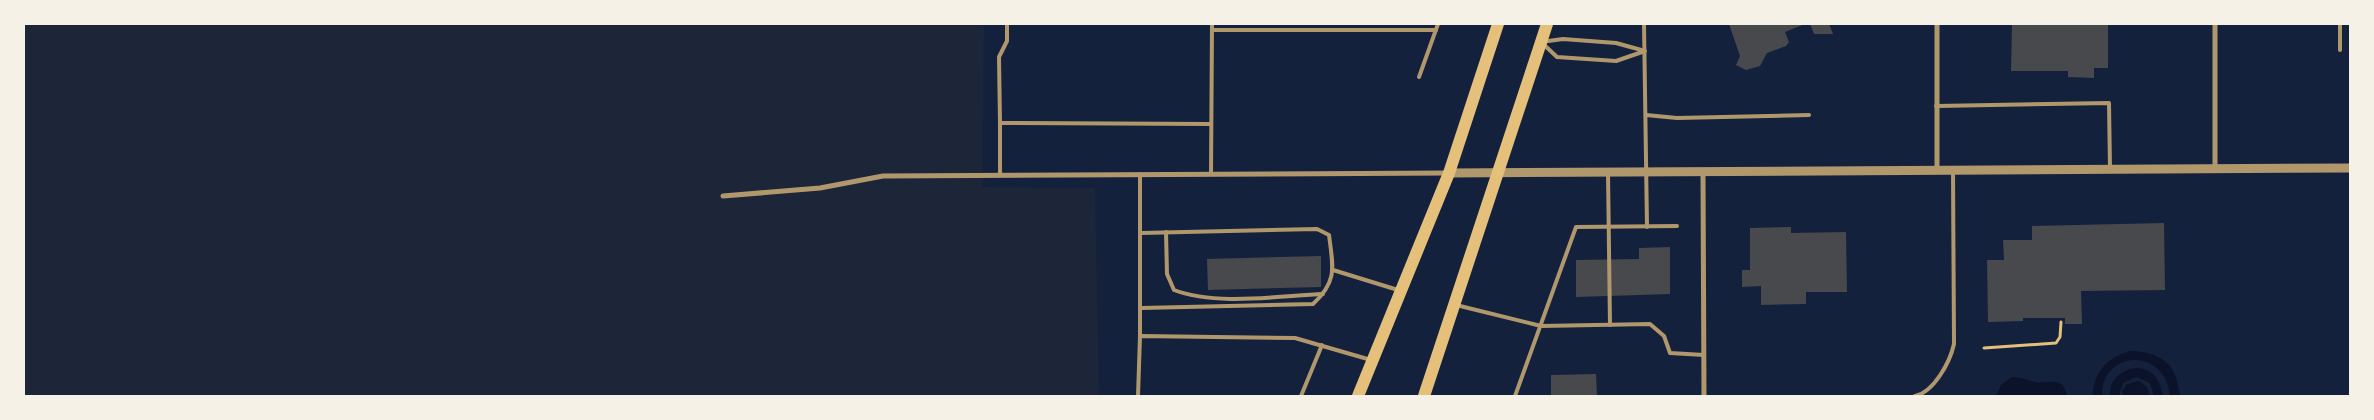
<svg xmlns="http://www.w3.org/2000/svg" width="2374" height="420" viewBox="0 0 2374 420" font-family="Figtree,sans-serif">
<rect width="100%" height="100%" fill="#14213d"/>
<polygon fill="#1d2539" points="24,24 984,24 982,187 1095,188 1099,396 24,396"/>
<g fill="#0b132b">
<path d="M2130,351C2149,351 2169,357 2176,377C2178,383 2178,390 2181,396H2170C2165,346 2101,350 2102,396H2093C2093,373 2107,357 2130,351Z"/>
<path d="M2138,368C2155,370 2160,381 2163,396H2154L2150,383L2136,377L2123,383L2119,396H2110C2109,379 2122,369 2138,368Z"/>
<path d="M2012,377C2021,377 2027,380 2035,382C2048,385 2063,374 2067,396H1996L2001,385Z"/>
<polygon points="2139,381 2147,387 2150,396 2123,396 2122,391 2127,384"/>
</g>
<g fill="#48494c">
<polygon points="1729,24 1805,24 1785,32 1789,42 1786,46 1767,53 1760,66 1746,70 1736,65 1740,56"/>
<polygon points="1810,24 1829,24 1833,34 1814,34"/>
<polygon points="2012,24 2108,24 2108,68 2094,68 2094,78 2068,77 2068,71 2011,71"/>
<polygon points="2164,223 2165,290 2081,291 2082,324 2065,324 2065,318 2023,318 2023,321 1988,322 1987,260 2004,260 2003,240 2032,240 2032,226"/>
<polygon points="1791,227 1791,233 1846,232 1847,292 1806,292 1806,304 1761,305 1761,286 1742,287 1742,270 1750,270 1750,228"/>
<polygon points="1670,247 1670,294 1576,297 1576,260 1639,259 1639,248"/>
<polygon points="1321,256 1321,287 1208,290 1207,259"/>
<polygon points="1596,374 1597,396 1551,396 1551,375"/>
</g>
<g fill="none" stroke-linecap="round" stroke-linejoin="round">
<polyline stroke="#e5c07b" stroke-width="3" points="1984,348 2056,343 2060,337 2061,322"/>
<g stroke="#b1986c" stroke-width="4">
<polyline points="1644,24 1647,227"/>
<polyline points="2340,24 2340,50"/>
<polyline points="1212,30 1436,30"/>
<polygon points="1563,39 1616,43 1645,51 1616,61 1557,57 1541,42"/>
<polyline points="1419,77 1438,24"/>
<polyline points="1936,106 2109,103 2110,169"/>
<polyline points="1646,115 1677,118 1809,115"/>
<polyline points="1000,123 999,57 1007,41 1007,24"/>
<polyline points="1608,172 1610,325"/>
<polyline points="1211,174 1212,24"/>
<polyline points="1000,175 1000,123 1211,124"/>
<path d="M1166,232L1167,274L1174,290C1216,306 1278,296 1323,294"/>
<path d="M1141,233L1317,229L1329,235C1333,267 1338,281 1313,304L1141,308"/>
<polyline points="1333,270 1398,290"/>
<polyline points="1456,305 1541,326 1650,324 1664,336 1670,353 1704,355"/>
<polyline points="1140,336 1140,174"/>
<polyline points="1138,396 1140,336 1295,338 1371,360"/>
<polyline points="1301,396 1322,345"/>
<polyline points="1515,396 1576,227 1677,226"/>
<path d="M1915,396C1934,392 1950,362 1954,344L1953,170"/>
</g>
<g stroke="#b1986c" stroke-width="5">
<polyline points="2215,24 2215,169"/>
<polyline points="1937,170 1937,24"/>
<polyline points="1703,172 1704,396"/>
<polyline points="723,196 820,188 883,176 1449,173"/>
</g>
<polyline stroke="#b1986c" stroke-width="9" points="1449,173 2350,168"/>
<g stroke="#e5c07b" stroke-width="12">
<polyline points="1358,396 1449,173 1498,24"/>
<polyline points="1424,396 1547,24"/>
</g>
</g>
<rect width="2374" height="420" fill="none" stroke="#f6f1e7" stroke-width="50"/>
</svg>
